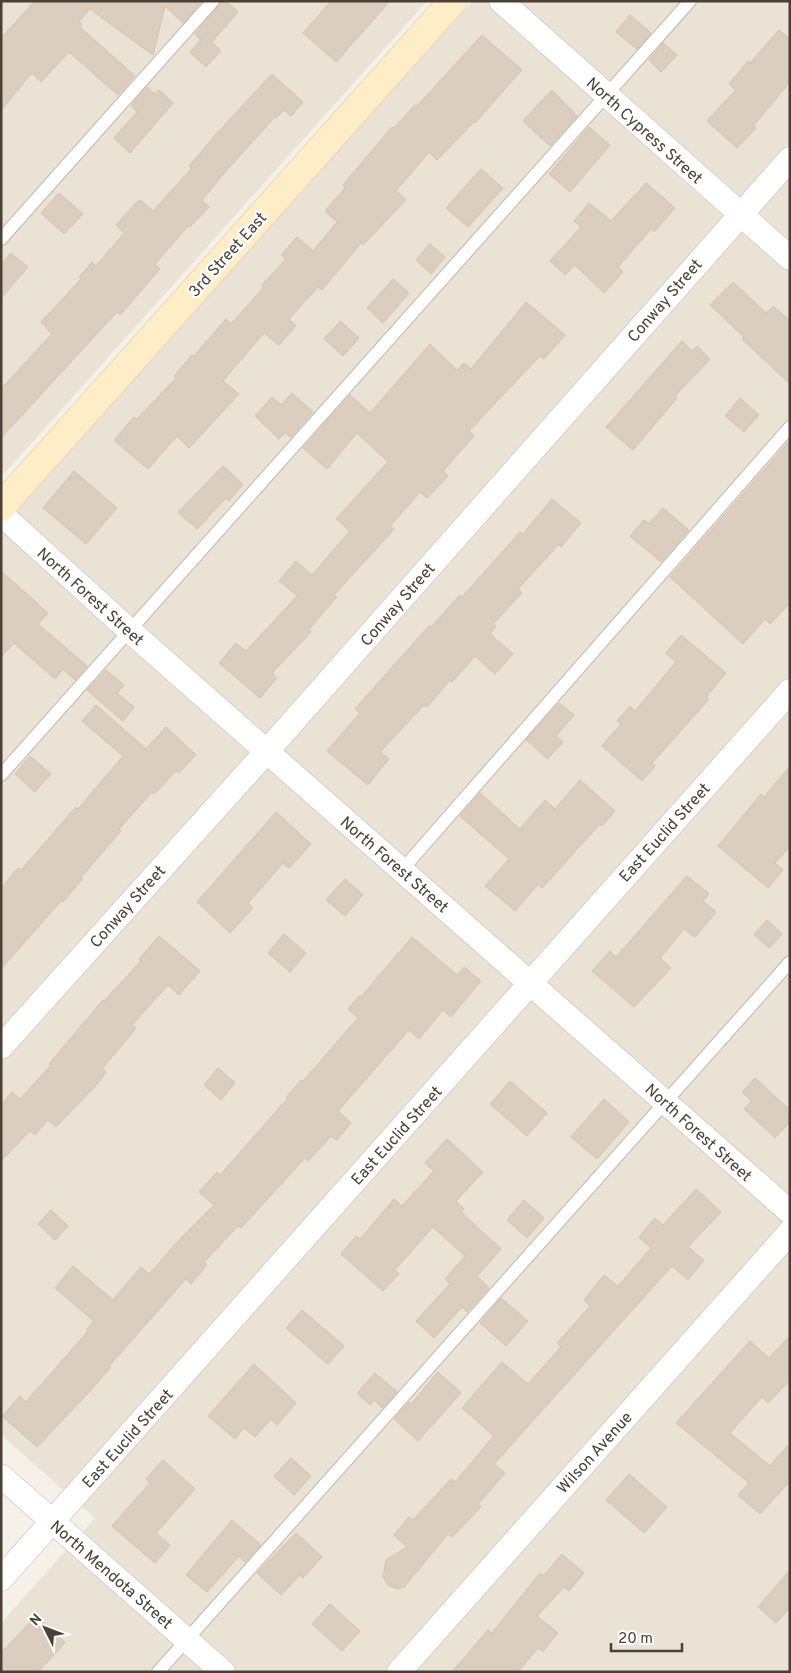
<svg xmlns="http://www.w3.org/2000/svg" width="791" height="1673" viewBox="0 0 791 1673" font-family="Overpass,sans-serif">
<rect width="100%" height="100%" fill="#f5f0e8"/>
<g fill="#eae2d5">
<polygon points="1,1 427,1 1,477"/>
<polygon points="473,1 790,1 790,1672 1,1672 1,1623 95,1518 1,1435 1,527"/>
</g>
<g fill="#dbcebf" stroke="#d4c2ae">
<polygon points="35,1 202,1 183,23 165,6 153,55 90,9 79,21 82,24 80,27 135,76 118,95 69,52 41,82 32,73 1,110 1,38"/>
<polygon points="221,1 226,1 238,12 212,42 221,51 206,67 190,52 201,40 195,34 219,6"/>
<polygon points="331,1 390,1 336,62 303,33"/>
<polygon points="630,15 651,33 637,49 616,32"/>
<polygon points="779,30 790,39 790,82 753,126 756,128 737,148 707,121 736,90 729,84 748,61 750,63"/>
<polygon points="482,35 522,70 475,123 474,122 437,160 429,152 396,191 406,200 363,245 361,243 322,290 318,287 289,319 296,326 279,345 264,333 223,381 239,394 189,448 177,436 148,469 114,440 134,417 137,419 176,378 174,376 192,355 194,356 226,319 231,324 264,287 262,285 286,259 281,255 297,237 313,251 337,222 325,211 345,188 343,185 392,127 394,128 415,105 417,106"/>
<polygon points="663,43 677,55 661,72 649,60"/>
<polygon points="272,74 303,102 291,116 284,110 276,118 275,117 226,171 202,200 209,207 190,227 188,226 155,264 160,269 120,315 117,312 1,438 1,389 52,334 41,322 81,279 79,277 92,262 96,266 124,233 116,225 135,204 140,200 153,211 192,168 189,166 218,132"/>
<polygon points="147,87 155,94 159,90 173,103 130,153 114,138 137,112 131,106"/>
<polygon points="552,90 577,116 550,146 523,121"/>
<polygon points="589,127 610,145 570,192 549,174"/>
<polygon points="481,169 503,188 468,227 446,208"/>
<polygon points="646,183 675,208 654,232 651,229 618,267 623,272 604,293 575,265 565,275 550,261 581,227 574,221 589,203 611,221"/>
<polygon points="59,193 83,214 64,234 41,213"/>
<polygon points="430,244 445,257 431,274 416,260"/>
<polygon points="11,253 28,267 1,298 1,264"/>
<polygon points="393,279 409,293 383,323 367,308"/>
<polygon points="733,282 766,313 773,306 790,321 790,384 742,339 744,337 710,305"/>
<polygon points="526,302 565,335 544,359 540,356 469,431 474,436 443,471 448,476 427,498 420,492 390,526 394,529 334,595 337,597 309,629 311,632 272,673 277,678 260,698 219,663 236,643 246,651 297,596 279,581 296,561 312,575 350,531 336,519 388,462 357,433 327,469 303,448 350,395 370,413 430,344 457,370 464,363 471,369"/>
<polygon points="340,321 359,338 343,356 324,339"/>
<polygon points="682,341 692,351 697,346 710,359 675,396 677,398 633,450 606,427"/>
<polygon points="292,393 313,412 291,437 285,433 279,439 255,416 272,397 281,405"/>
<polygon points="740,398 759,415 744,432 725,416"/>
<polygon points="790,440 790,603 770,624 765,619 743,644 670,577"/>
<polygon points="223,466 243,484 229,501 226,498 197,529 178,512"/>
<polygon points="74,471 117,508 86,544 43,508"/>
<polygon points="552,499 581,523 561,547 559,544 518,589 522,593 493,624 496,626 490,634 513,654 495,674 475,656 452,682 450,680 427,707 424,705 380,752 389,759 368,785 327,751 360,713 355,709 402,656 429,626 431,627 460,595 462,597 520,532 523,534"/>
<polygon points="663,508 689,530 661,562 630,536 644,520 649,524"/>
<polygon points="1,571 48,613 38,624 87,666 75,680 63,669 55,679 14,643 1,657"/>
<polygon points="681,635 726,673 706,697 709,699 652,763 655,766 642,781 602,746 621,724 617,721 630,706 635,711 676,662 666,653"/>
<polygon points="106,670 124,685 117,693 134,707 123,721 87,690"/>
<polygon points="559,703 574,715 556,736 563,742 548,759 526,740"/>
<polygon points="96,705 146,749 166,727 196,755 179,773 176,771 154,794 152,792 119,829 121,831 81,877 83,878 63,902 61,901 1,969 1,888 18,868 21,870 76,807 78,809 123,756 82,721"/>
<polygon points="30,756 51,774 35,792 15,774"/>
<polygon points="790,766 790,846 775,863 783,870 768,888 718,846 761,794 764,797"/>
<polygon points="580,780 615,811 602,826 600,824 542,888 538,884 515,911 485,886 509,859 460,816 480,793 520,829 545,800 555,809"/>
<polygon points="276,812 311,844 289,868 283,863 248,903 253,908 230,933 197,902"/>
<polygon points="687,876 709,894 703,901 716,912 695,937 684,929 660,958 671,968 634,1007 592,971 610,951 616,957"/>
<polygon points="345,879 363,895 345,916 326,900"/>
<polygon points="767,920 782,934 769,948 754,934"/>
<polygon points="284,934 306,953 290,972 268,953"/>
<polygon points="159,936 200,971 179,995 168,985 132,1025 136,1028 102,1069 106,1072 97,1084 56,1127 48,1120 35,1135 30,1131 1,1161 1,1105 12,1092 20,1099 51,1065 49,1064 103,1000 104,1001 141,961 139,959"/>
<polygon points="412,937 457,975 464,967 481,981 451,1017 443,1010 419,1039 409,1030 338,1111 351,1123 337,1140 331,1136 308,1161 305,1158 241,1228 238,1226 204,1262 207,1265 191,1284 186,1279 109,1366 111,1367 91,1390 37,1447 2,1416 20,1396 26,1402 88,1331 87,1329 94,1321 55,1288 73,1266 113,1300 141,1267 149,1274 179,1240 214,1205 199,1192 217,1172 220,1175 288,1098 286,1097 301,1080 303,1081 358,1018 348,1009 359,996 361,997"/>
<polygon points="218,1068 235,1083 221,1100 204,1085"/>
<polygon points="755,1078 790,1110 790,1122 775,1138 744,1109 751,1101 742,1092"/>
<polygon points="510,1081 547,1113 527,1136 490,1104"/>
<polygon points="604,1099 629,1122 597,1159 571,1137"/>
<polygon points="447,1139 483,1172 456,1201 464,1209 461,1212 501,1249 477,1276 489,1288 467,1312 462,1307 434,1338 416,1321 450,1284 445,1279 465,1256 433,1227 395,1270 399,1274 383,1291 341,1254 356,1236 360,1239 394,1199 402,1206 434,1171 425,1163"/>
<polygon points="696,1189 721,1212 688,1247 704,1260 688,1280 672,1266 494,1464 505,1473 478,1504 481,1507 452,1537 448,1534 404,1587 397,1589 388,1585 383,1577 386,1560 407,1547 394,1535 409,1517 413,1520 451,1479 455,1482 494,1436 462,1408 502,1362 528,1384 561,1347 557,1343 590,1306 584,1300 604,1275 618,1286 651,1248 639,1237 655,1218 663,1225"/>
<polygon points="524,1200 544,1218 527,1238 507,1220"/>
<polygon points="51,1210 68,1226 55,1240 38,1224"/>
<polygon points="501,1298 528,1321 506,1346 480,1323"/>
<polygon points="302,1310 344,1346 328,1364 286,1328"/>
<polygon points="790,1336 790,1380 768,1403 762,1397 730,1433 770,1466 790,1443 790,1481 760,1514 738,1495 749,1483 676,1423 750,1341 769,1358"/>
<polygon points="254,1364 296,1403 277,1425 271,1419 255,1437 244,1428 235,1439 208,1416"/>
<polygon points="438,1372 461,1393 418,1441 394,1419 409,1402 411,1404"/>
<polygon points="375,1373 397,1392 382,1408 374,1400 370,1405 357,1393"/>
<polygon points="291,1458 311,1476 294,1495 274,1476"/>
<polygon points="163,1460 195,1489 156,1533 170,1545 155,1563 112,1526 150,1483 146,1479"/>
<polygon points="629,1474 667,1507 644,1533 606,1500"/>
<polygon points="232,1520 261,1545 245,1562 239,1556 207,1592 186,1575"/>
<polygon points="296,1533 322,1557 303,1578 300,1575 281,1595 257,1573"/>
<polygon points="562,1554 584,1573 569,1591 564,1587 537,1616 558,1633 543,1651 538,1648 518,1672 452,1672 488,1630 492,1633 540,1573 543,1576"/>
<polygon points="790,1570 790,1608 776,1623 758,1607"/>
<polygon points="330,1604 360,1631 342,1651 312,1624"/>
<polygon points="36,1616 65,1643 38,1672 1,1672 1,1653"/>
</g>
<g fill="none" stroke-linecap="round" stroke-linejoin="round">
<defs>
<g id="lane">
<polyline points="1,239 213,1"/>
<polyline points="1,775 690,1"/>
<polyline points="401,871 790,427"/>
<polyline points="158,1672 790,962"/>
</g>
<g id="street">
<polyline points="501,1 790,258"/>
<polyline points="1,514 130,631 790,1212"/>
<polyline points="1,1047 267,751 790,159"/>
<polyline points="1,1476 223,1672"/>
<polyline points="1,1579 790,691"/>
<polyline points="399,1672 790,1232"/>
</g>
<polyline id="secondary" points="1,507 453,1"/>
</defs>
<use href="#lane" stroke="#c2b7a9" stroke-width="14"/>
<use href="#street" stroke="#c2b7a9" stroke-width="25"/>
<use href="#secondary" stroke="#dec494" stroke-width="29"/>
<use href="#lane" stroke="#fff" stroke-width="12"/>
<use href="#street" stroke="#fff" stroke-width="24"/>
<use href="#secondary" stroke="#ffedc8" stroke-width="28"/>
</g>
<g text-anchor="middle" stroke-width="4.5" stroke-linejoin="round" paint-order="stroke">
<g font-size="16" fill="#4a4035" stroke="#fff">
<text transform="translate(645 130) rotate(42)" y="6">North Cypress Street</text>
<text transform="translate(227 254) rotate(-48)" y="6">3rd Street East</text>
<text transform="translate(664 300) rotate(-49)" y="6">Conway Street</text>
<text transform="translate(91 596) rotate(42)" y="6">North Forest Street</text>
<text transform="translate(397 604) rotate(-49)" y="6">Conway Street</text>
<text transform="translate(664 832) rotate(-48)" y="6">East Euclid Street</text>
<text transform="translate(395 864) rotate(41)" y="6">North Forest Street</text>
<text transform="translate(127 906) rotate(-48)" y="6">Conway Street</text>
<text transform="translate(699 1132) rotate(42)" y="6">North Forest Street</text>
<text transform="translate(396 1135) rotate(-48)" y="6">East Euclid Street</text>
<text transform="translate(127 1438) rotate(-48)" y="6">East Euclid Street</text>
<text transform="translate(594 1452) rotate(-48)" y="6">Wilson Avenue</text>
<text transform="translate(112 1574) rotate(41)" y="6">North Mendota Street</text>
</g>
</g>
<rect width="791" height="1673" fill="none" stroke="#4a4035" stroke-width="5"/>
<g transform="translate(45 1628) rotate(312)" stroke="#ffffff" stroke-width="4" paint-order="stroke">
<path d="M0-4L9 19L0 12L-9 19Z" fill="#4a4035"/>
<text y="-8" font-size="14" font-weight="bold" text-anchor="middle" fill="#4a4035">N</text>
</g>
<path d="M611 1643v8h71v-8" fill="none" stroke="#4a4035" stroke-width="2.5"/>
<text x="618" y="1643" font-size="15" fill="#4a4035" stroke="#ffffff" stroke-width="4" paint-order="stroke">20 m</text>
</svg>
